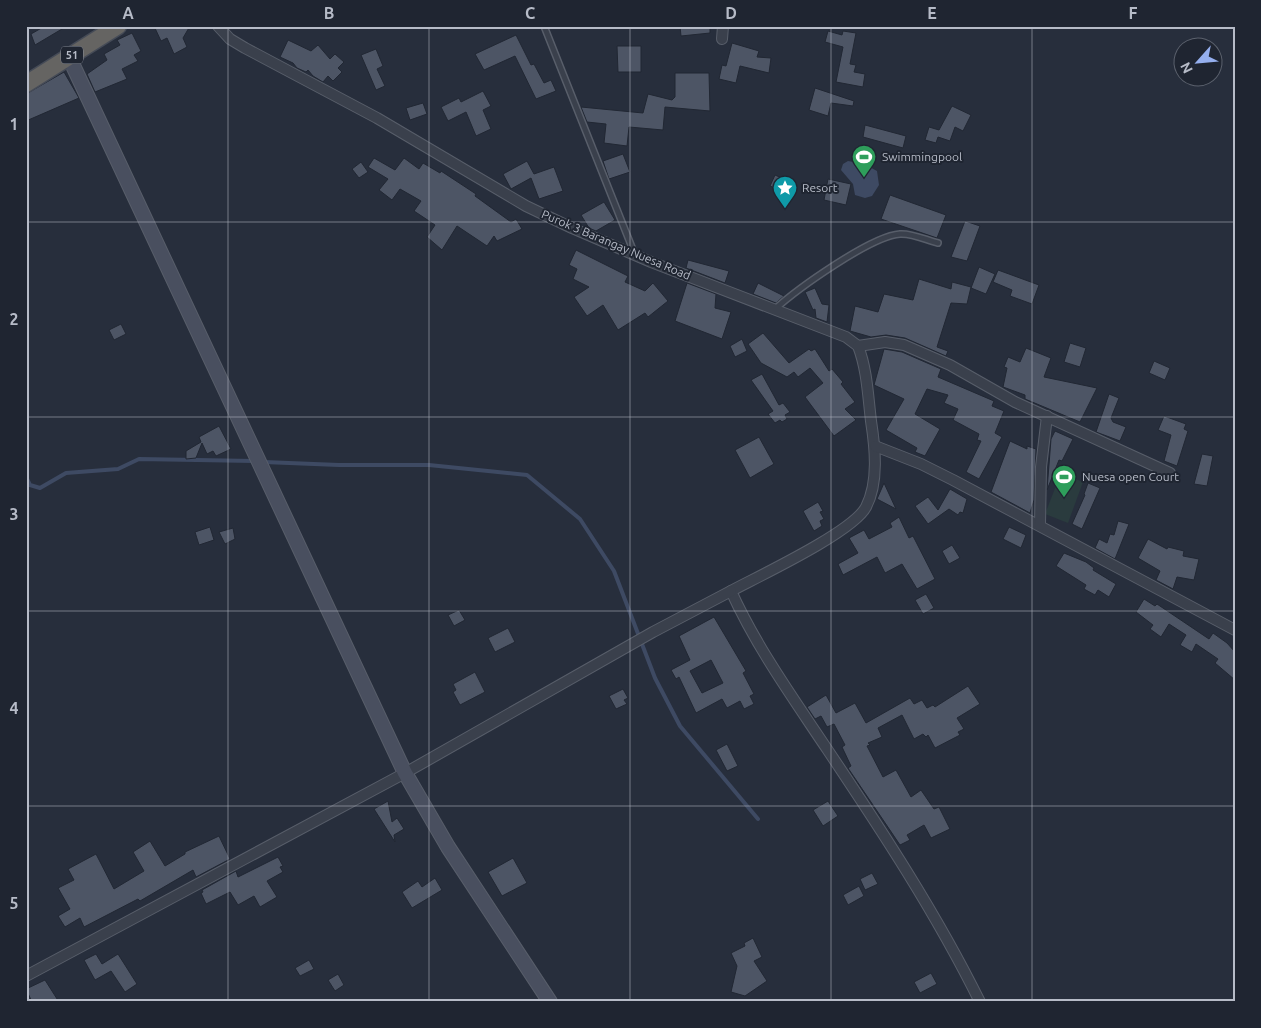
<svg xmlns="http://www.w3.org/2000/svg" width="1261" height="1028" viewBox="0 0 1261 1028" font-family="Ubuntu,sans-serif">
<rect width="100%" height="100%" fill="#272e3c"/>
<polygon fill="#2a3b3e" points="1061,473 1083,482 1068,523 1045,514"/>
<polygon fill="#3e4a63" points="848,161 864,164 877,171 879,185 872,196 865,198 855,195 853,184 841,170 843,164"/>
<g fill="none" stroke-linecap="round" stroke-linejoin="round">
<g stroke="#3e4a63" stroke-width="4">
<polyline points="264,462 339,465 429,465 527,475 580,519 614,571 655,678 680,726 758,819"/>
<polyline points="26,477 30,485 40,488 66,473 118,469 139,459 254,461"/>
</g>
</g>
<g fill="#4d5565" stroke="#212733" fill-rule="evenodd">
<polygon points="45,26 67,26 35,45 31,34"/>
<polygon points="154,26 190,26 183,38 187,47 174,54 167,38 161,41"/>
<polygon points="680,26 710,26 710,33 681,36"/>
<polygon points="828,31 842,35 843,31 856,33 850,64 856,65 854,72 865,74 863,87 836,82 843,47 825,42"/>
<polygon points="132,33 141,51 134,55 138,61 122,69 127,79 95,92 87,74 107,60 104,54 120,45 117,40"/>
<polygon points="516,35 531,65 534,64 544,83 551,80 556,91 536,99 515,56 484,70 475,54"/>
<polygon points="288,40 311,51 318,45 330,59 335,54 344,62 338,68 342,72 333,81 328,76 323,82 313,76 308,70 306,72 297,68 293,63 280,57"/>
<polygon points="732,43 759,51 757,57 771,58 769,73 740,66 736,83 719,79 722,65 726,66"/>
<polygon points="617,46 641,46 641,72 618,72"/>
<polygon points="376,49 383,66 377,69 385,86 376,90 361,55"/>
<polygon points="64,72 79,98 26,121 26,94"/>
<polygon points="675,73 709,73 710,111 665,107 663,130 629,127 627,146 604,143 606,124 587,122 581,107 643,113 648,94 672,100 675,97"/>
<polygon points="815,88 854,101 853,106 831,103 828,116 809,110"/>
<polygon points="483,91 491,106 483,110 491,129 476,136 466,112 448,121 441,107 459,98 461,102"/>
<polygon points="423,103 427,114 410,120 406,108"/>
<polygon points="952,106 971,115 963,131 955,127 950,141 938,137 936,143 925,140 929,127 939,130"/>
<polygon points="865,125 906,136 903,148 863,137"/>
<polygon points="623,154 630,172 609,179 603,161"/>
<polygon points="374,158 395,170 404,158 419,169 423,163 440,173 441,171 476,194 475,196 511,222 516,219 522,229 497,241 494,236 487,246 457,226 442,250 427,237 435,225 414,211 421,201 400,189 392,200 379,190 388,179 368,167"/>
<polygon points="527,161 534,174 554,167 563,191 539,199 531,178 511,189 503,174"/>
<polygon points="361,162 368,172 359,178 352,169"/>
<polygon points="775,175 786,180 782,191 770,186"/>
<polygon points="828,179 851,184 846,205 824,200"/>
<polygon points="890,195 946,215 937,238 881,219"/>
<polygon points="604,202 615,220 596,231 589,228 581,215"/>
<polygon points="965,221 980,226 967,261 951,257"/>
<polygon points="576,250 628,276 625,282 645,291 653,283 668,301 648,317 645,313 618,330 603,305 587,316 574,297 589,287 573,279 577,269 569,265"/>
<polygon points="688,260 729,271 725,283 686,268"/>
<polygon points="979,267 995,274 986,294 971,288"/>
<polygon points="998,270 1039,285 1032,304 1010,296 1012,290 993,282"/>
<polygon points="919,279 951,289 952,282 971,287 967,304 951,303 937,347 948,351 946,356 905,338 886,335 871,337 850,331 855,306 878,312 884,294 913,300"/>
<polygon points="687,283 716,294 715,308 731,312 722,339 675,321"/>
<polygon points="758,283 784,296 776,303 753,294"/>
<polygon points="815,288 822,304 829,305 827,322 816,318 815,309 813,310 805,292"/>
<polygon points="121,324 126,334 114,340 109,330"/>
<polygon points="763,333 789,363 809,349 811,351 815,349 829,371 832,369 843,382 841,384 855,402 845,409 856,420 834,436 805,397 823,383 810,368 798,377 794,372 787,377 761,363 748,344"/>
<polygon points="742,339 747,351 735,357 730,346"/>
<polygon points="1070,343 1086,348 1080,367 1064,362"/>
<polygon points="1026,348 1051,358 1044,377 1097,388 1080,422 1025,399 1025,395 1003,387 1007,368 1004,367 1008,357 1020,362"/>
<polygon points="884,349 902,352 941,369 938,377 994,401 992,406 1004,411 995,433 1002,437 979,479 966,472 981,441 977,440 979,434 953,420 958,409 944,403 948,395 927,389 915,414 940,429 925,456 915,452 917,448 886,430 904,399 874,385"/>
<polygon points="1154,361 1170,368 1165,380 1149,373"/>
<polygon points="762,374 779,405 783,403 790,412 785,415 787,419 782,422 780,420 775,423 768,414 773,411 751,380"/>
<polygon points="1109,394 1119,398 1111,418 1113,422 1126,427 1120,441 1096,432"/>
<polygon points="1164,416 1186,424 1184,429 1188,431 1177,466 1164,461 1171,435 1158,430"/>
<polygon points="219,426 231,449 216,456 213,451 207,454 202,443 196,458 186,459 186,451 201,442 199,437"/>
<polygon points="1055,431 1073,439 1062,461 1059,460 1047,490 1051,439"/>
<polygon points="759,437 774,464 750,478 735,450"/>
<polygon points="1010,441 1027,449 1027,446 1036,449 1034,500 1030,513 991,492"/>
<polygon points="1202,454 1213,456 1207,486 1194,484"/>
<polygon points="884,483 896,509 877,499"/>
<polygon points="1088,483 1100,488 1082,529 1072,524 1085,495 1084,494"/>
<polygon points="950,489 967,499 963,513 960,512 958,515 949,509 928,524 915,506 928,497 938,510"/>
<polygon points="818,502 823,511 820,512 824,519 820,521 822,526 814,531 803,511"/>
<polygon points="899,517 909,538 913,536 935,579 917,589 902,564 885,573 877,557 843,575 838,564 858,553 849,538 864,530 869,539 892,527 890,523"/>
<polygon points="1118,521 1129,524 1115,559 1095,548 1099,539 1107,543 1110,534 1114,535"/>
<polygon points="210,527 214,540 199,545 195,532"/>
<polygon points="1009,527 1026,535 1021,548 1003,539"/>
<polygon points="233,528 235,539 225,544 219,532"/>
<polygon points="1148,539 1167,549 1168,547 1184,551 1183,556 1199,559 1194,580 1177,577 1173,589 1156,580 1160,571 1138,558"/>
<polygon points="952,545 960,558 949,564 942,551"/>
<polygon points="1064,553 1086,562 1094,568 1093,570 1116,584 1109,597 1098,590 1095,595 1084,589 1086,585 1056,566"/>
<polygon points="926,594 934,608 923,614 915,600"/>
<polygon points="1144,599 1155,606 1157,604 1209,639 1213,633 1227,643 1235,652 1235,680 1215,663 1218,659 1196,644 1192,652 1180,645 1186,635 1169,624 1161,637 1150,629 1153,625 1136,612"/>
<polygon points="459,610 465,620 454,626 448,615"/>
<path d="M714,617L746,671L743,673L754,694L750,696L754,704L744,709L740,701L727,708L722,699L696,713L679,677L676,679L671,670L690,660L679,636ZM711,660L723,683L702,693L690,671Z"/>
<polygon points="508,628 515,642 495,652 488,638"/>
<polygon points="475,672 485,692 460,705 453,692 456,690 453,684"/>
<polygon points="968,686 980,704 957,718 964,729 958,732 960,735 935,748 928,735 926,737 923,734 914,739 902,715 878,728 882,737 868,743 870,745 867,746 883,777 896,770 911,797 921,790 934,809 939,807 950,829 931,838 924,825 907,835 910,840 900,845 848,768 851,766 842,747 845,745 834,724 827,727 821,716 815,719 807,707 826,695 836,713 855,703 866,723 910,698 914,704 922,700 927,708 933,705 935,707"/>
<polygon points="623,689 628,698 624,700 627,704 616,709 609,696"/>
<polygon points="727,744 738,766 727,771 716,750"/>
<polygon points="388,801 392,822 397,818 404,829 394,835 395,842 374,809"/>
<polygon points="828,801 838,816 823,826 813,810"/>
<polygon points="219,836 230,859 196,877 193,870 140,901 138,899 84,927 80,918 65,927 58,916 70,909 58,888 74,880 68,869 96,854 114,889 144,871 133,852 150,841 165,866 185,854 185,852"/>
<polygon points="278,857 283,866 280,867 283,872 267,881 277,897 260,907 254,896 238,905 230,892 206,904 201,893 203,892 202,890 236,871 238,877"/>
<polygon points="513,858 527,883 502,896 488,872"/>
<polygon points="872,873 878,884 865,890 860,879"/>
<polygon points="435,878 442,890 412,908 402,892 418,881 422,887"/>
<polygon points="859,886 864,896 848,905 843,895"/>
<polygon points="753,938 762,957 754,961 767,981 745,996 731,992 737,966 731,953 745,946 744,943"/>
<polygon points="96,954 102,964 118,954 137,984 125,992 111,971 95,980 84,960"/>
<polygon points="309,960 314,969 300,976 295,968"/>
<polygon points="931,973 937,984 920,993 914,982"/>
<polygon points="338,974 344,985 335,991 328,980"/>
<polygon points="45,980 59,1002 32,1002 26,989"/>
</g>
<g fill="none" stroke-linecap="round" stroke-linejoin="round">
<defs>
<g id="service">
<polyline points="544,26 635,255"/>
<path d="M774,310C797,289 871,236 900,234C912,233 926,240 938,243"/>
</g>
<g id="minor">
<path d="M218,26L230,39L245,48L377,118L526,206L572,228L651,262L846,337L858,346C867,369 868,396 871,421C875,447 879,482 866,507C853,532 759,576 731,591C757,648 793,698 827,749C882,831 936,913 980,1002"/>
<polyline points="722,39 723,26"/>
<polyline points="858,346 885,342 904,345 950,365 1015,402 1170,473"/>
<polyline points="875,446 921,464 953,480 1235,630"/>
<polyline points="1040,525 1041,467 1047,416"/>
<polyline points="26,976 405,773 653,632 731,591"/>
</g>
<polyline id="secondary" points="69,57 405,773 448,847 550,1002"/>
<polyline id="trunk" points="26,84 118,26"/>
</defs>
<use href="#service" stroke="#585e6a" stroke-width="8"/>
<use href="#minor" stroke="#585e6a" stroke-width="12"/>
<use href="#secondary" stroke="#585e6a" stroke-width="16"/>
<use href="#trunk" stroke="#454b57" stroke-width="19"/>
<use href="#service" stroke="#3a404c" stroke-width="5"/>
<use href="#minor" stroke="#3a404c" stroke-width="10"/>
<use href="#secondary" stroke="#494f5f" stroke-width="14"/>
<use href="#trunk" stroke="#656462" stroke-width="16"/>
</g>
<path fill="none" stroke="#b6bbc7" stroke-width="1" stroke-opacity="0.55" d="M228,26V1002M429,26V1002M630,26V1002M831,26V1002M1032,26V1002M26,222H1235M26,417H1235M26,611H1235M26,806H1235"/>
<defs>
<symbol id="stadium-pin" viewBox="-11 -11 22 30"><path d="M0 17L-7.5 6A9.5 9.5 0 1 1 7.5 6Z" fill="#2e9e5b" stroke="#1f2531"/><path d="M0-5a6.5 5 0 1 0 0 10a6.5 5 0 1 0 0-10ZM-3.5-1.8h7v3.6h-7Z" fill="#fff"/></symbol>
<symbol id="sight-pin" viewBox="-11 -11 22 30"><path d="M0 17L-7.5 6A9.5 9.5 0 1 1 7.5 6Z" fill="#0f9aa8" stroke="#1f2531"/><path d="M0-6L1.8-2.2L6-1.7L2.9 1.2L3.7 5.4L0 3.3L-3.7 5.4L-2.9 1.2L-6-1.7L-1.8-2.2Z" fill="#fff"/></symbol>
</defs>
<g fill-rule="evenodd">
<use href="#stadium-pin" x="850" y="143" width="28" height="38"/>
<use href="#sight-pin" x="771" y="174" width="28" height="38"/>
<use href="#stadium-pin" x="1050" y="463" width="28" height="38"/>
</g>
<g text-anchor="middle" stroke-width="4" stroke-linejoin="round" paint-order="stroke">
<rect fill="#1f2531" stroke="#898e9a" stroke-width="1" x="61" y="46.5" width="22" height="17" rx="4"/>
<g font-size="11" font-weight="bold" fill="#b6bbc7">
<text x="72" y="59">51</text>
</g>
<g font-size="12" fill="#b6bbc7" stroke="#1f2531" text-anchor="start">
<text x="882" y="161">Swimmingpool</text>
<text x="802" y="192">Resort</text>
<text x="1082" y="481">Nuesa open Court</text>
</g>
<g font-size="12" fill="#b6bbc7" stroke="#1f2531">
<text transform="translate(616 245) rotate(23)" y="4">Purok 3 Barangay Nuesa Road</text>
</g>
</g>
<rect width="1261" height="1028" fill="none" stroke="#1f2531" stroke-width="55"/>
<g transform="translate(1198 62) rotate(243)"><circle r="24" fill="#1f2531" stroke="#5b616d"/>
<path d="M0-4L9 19L0 12L-9 19Z" fill="#95afee"/>
<text y="-8" font-size="14" font-weight="bold" text-anchor="middle" fill="#b6bbc7">N</text>
</g>
<rect x="28" y="28" width="1206" height="972" fill="none" stroke="#b6bbc7" stroke-width="2"/>
<g font-size="16" text-anchor="middle" font-weight="bold" fill="#b6bbc7">
<text x="128" y="19">A</text>
<text x="329" y="19">B</text>
<text x="530" y="19">C</text>
<text x="731" y="19">D</text>
<text x="932" y="19">E</text>
<text x="1133" y="19">F</text>
<text x="14" y="130">1</text>
<text x="14" y="325">2</text>
<text x="14" y="520">3</text>
<text x="14" y="714">4</text>
<text x="14" y="909">5</text>
</g>
</svg>
